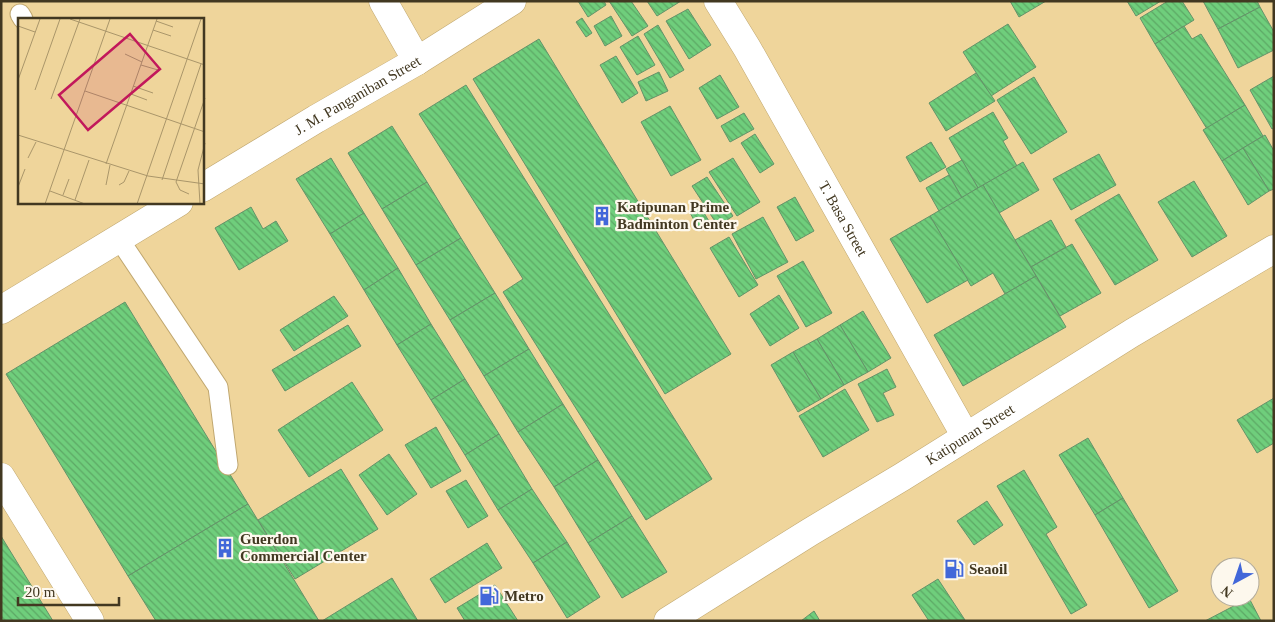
<svg xmlns="http://www.w3.org/2000/svg" width="1275" height="622" viewBox="0 0 1275 622" font-family="'Times New Roman',serif">
<defs>
<pattern id="building-back-hatch" width="6" height="6" patternUnits="userSpaceOnUse" patternTransform="scale(1.25)"><rect width="6" height="6" fill="#6fce7c"/><path d="M-1 5l2 2M0 0l6 6M5-1l2 2" fill="none" stroke="#5da865"/></pattern>
</defs>
<rect width="100%" height="100%" fill="#efd59b"/>
<g fill="url(#building-back-hatch)" stroke="#649269">
<polygon points="578,1 604,1 606,5 588,17"/>
<polygon points="609,1 631,1 648,26 632,36"/>
<polygon points="647,1 681,1 657,16"/>
<polygon points="1010,1 1046,1 1019,17"/>
<polygon points="1127,1 1161,1 1136,16"/>
<polygon points="1168,1 1182,1 1194,20 1155,44 1140,18"/>
<polygon points="1203,1 1257,1 1260,7 1218,29"/>
<polygon points="1260,7 1274,32 1274,50 1238,68 1218,29"/>
<polygon points="688,9 711,45 689,59 666,21"/>
<polygon points="611,16 622,36 605,46 594,26"/>
<polygon points="582,18 592,33 586,37 576,22"/>
<polygon points="1008,24 1036,67 991,96 963,52"/>
<polygon points="658,25 684,70 670,78 644,34"/>
<polygon points="1184,26 1192,39 1201,34 1245,105 1207,129 1155,44"/>
<polygon points="638,36 655,65 637,75 620,47"/>
<polygon points="539,39 731,354 665,394 473,79"/>
<polygon points="616,56 638,93 622,103 600,65"/>
<polygon points="659,72 668,91 646,101 638,82"/>
<polygon points="976,73 995,101 946,131 929,103"/>
<polygon points="720,75 739,107 717,119 699,88"/>
<polygon points="1274,76 1274,128 1272,129 1250,90"/>
<polygon points="1034,77 1067,132 1031,154 997,100"/>
<polygon points="466,85 712,479 646,520 503,292 523,279 419,114"/>
<polygon points="1245,105 1263,136 1222,161 1203,130"/>
<polygon points="670,106 701,160 671,176 641,122"/>
<polygon points="993,112 1008,138 1003,141 1017,166 978,188 949,138"/>
<polygon points="744,113 754,129 730,142 721,126"/>
<polygon points="392,126 427,182 382,209 348,153"/>
<polygon points="755,134 774,164 760,173 741,143"/>
<polygon points="1265,135 1274,151 1274,189 1269,191 1243,148"/>
<polygon points="931,142 946,167 920,182 906,157"/>
<polygon points="1243,148 1269,191 1248,205 1222,161"/>
<polygon points="1099,154 1116,185 1071,210 1053,179"/>
<polygon points="331,158 364,213 330,234 296,179"/>
<polygon points="733,158 760,202 737,216 709,172"/>
<polygon points="962,160 978,188 962,198 946,169"/>
<polygon points="1023,162 1039,190 999,213 983,185"/>
<polygon points="949,175 962,198 939,211 926,188"/>
<polygon points="707,177 733,216 718,226 692,186"/>
<polygon points="1194,181 1227,236 1192,257 1158,202"/>
<polygon points="427,182 461,238 416,265 382,209"/>
<polygon points="983,185 1036,276 1005,294 993,273 971,286 930,216"/>
<polygon points="1119,194 1158,260 1115,285 1075,220"/>
<polygon points="795,197 814,231 796,241 777,207"/>
<polygon points="700,206 710,223 699,229 689,211"/>
<polygon points="251,207 263,229 276,221 288,241 239,270 215,228"/>
<polygon points="364,213 398,268 364,290 330,234"/>
<polygon points="930,216 968,280 927,303 890,239"/>
<polygon points="763,217 788,262 756,279 732,234"/>
<polygon points="1051,220 1066,247 1031,267 1015,240"/>
<polygon points="729,237 758,285 739,297 710,248"/>
<polygon points="461,238 495,293 450,320 416,265"/>
<polygon points="1072,244 1101,293 1060,316 1031,267"/>
<polygon points="803,261 832,313 806,327 777,276"/>
<polygon points="398,268 431,324 397,345 364,290"/>
<polygon points="1036,276 1066,327 963,386 934,335"/>
<polygon points="495,293 529,349 484,376 450,320"/>
<polygon points="779,295 799,328 770,346 750,314"/>
<polygon points="334,296 348,316 294,351 280,330"/>
<polygon points="125,302 248,504 128,576 6,374"/>
<polygon points="863,311 891,358 868,372 840,325"/>
<polygon points="431,324 465,379 431,400 397,345"/>
<polygon points="348,325 361,346 285,391 272,370"/>
<polygon points="840,325 868,372 844,385 817,339"/>
<polygon points="817,339 844,385 821,399 793,352"/>
<polygon points="529,349 563,404 518,432 484,376"/>
<polygon points="793,352 821,399 798,412 771,365"/>
<polygon points="887,369 896,387 883,393 894,415 877,422 858,384"/>
<polygon points="465,379 499,434 465,455 431,400"/>
<polygon points="352,382 383,430 309,477 278,430"/>
<polygon points="845,389 869,430 823,457 799,416"/>
<polygon points="1274,398 1274,443 1257,453 1237,420"/>
<polygon points="563,404 598,460 554,487 518,432"/>
<polygon points="436,427 461,471 431,488 405,445"/>
<polygon points="499,434 532,489 498,510 465,455"/>
<polygon points="1088,438 1123,498 1095,515 1059,455"/>
<polygon points="389,454 417,494 387,515 359,475"/>
<polygon points="598,460 632,516 588,543 554,487"/>
<polygon points="341,469 378,529 295,579 258,520"/>
<polygon points="1024,470 1057,527 1046,534 1087,605 1071,614 997,486"/>
<polygon points="466,480 488,516 468,528 446,491"/>
<polygon points="532,489 567,542 533,563 498,510"/>
<polygon points="1123,498 1178,591 1149,608 1095,515"/>
<polygon points="987,501 1003,525 974,545 957,521"/>
<polygon points="248,504 319,621 156,621 128,576"/>
<polygon points="632,516 667,572 622,598 588,543"/>
<polygon points="1,536 53,621 1,621"/>
<polygon points="567,542 600,597 567,618 533,563"/>
<polygon points="487,543 502,568 445,603 430,579"/>
<polygon points="392,578 418,621 322,621"/>
<polygon points="938,579 965,620 929,621 912,595"/>
<polygon points="495,585 518,621 465,621 457,608"/>
<polygon points="1249,598 1261,621 1205,621"/>
<polygon points="814,611 820,621 801,621"/>
</g>
<g fill="none" stroke-linecap="round" stroke-linejoin="round">
<defs>
<g id="lane">
<polyline points="20,14 23,19"/>
<polyline points="119,239 218,387 228,465"/>
</g>
<g id="street">
<polyline points="383,1 417,61"/>
<path id="s1" d="M718,1L747,48L966,437"/>
<path id="s2" d="M202,188L316,119L417,61L512,1"/>
<polyline points="1,310 179,202"/>
</g>
<g id="secondary">
<polyline points="1,477 90,621"/>
<path id="s3" d="M668,621L810,532L902,477L1132,333L1274,249"/>
</g>
</defs>
<use href="#lane" stroke="#c0a76f" stroke-width="21"/>
<use href="#street" stroke="#c0a76f" stroke-width="29"/>
<use href="#secondary" stroke="#c0a76f" stroke-width="29"/>
<use href="#lane" stroke="#fff" stroke-width="19"/>
<use href="#street" stroke="#fff" stroke-width="28"/>
<use href="#secondary" stroke="#fff" stroke-width="28"/>
</g>
<defs>
<symbol id="building-bare" viewBox="-9 -9 18 18"><path d="M-4-6H4V6H1V3H-1V6H-4ZM-2.5-4.3h1.7v1.8h-1.7ZM.8-4.3h1.7v1.8H.8ZM-2.5-1h1.7V.8h-1.7ZM.8-1h1.7V.8H.8Z" fill="#4267d9" stroke="#fdf8ed" stroke-width="2.5" paint-order="stroke"/></symbol>
<symbol id="fuel-bare" viewBox="-9 -9 18 18"><path d="M-5.5-6h7V0h2V4h1.3V-2.5L3-4.5l.8-.8L6-3V5H2.5V1h-1V6h-7ZM-4.2-4.7v3.2H.2V-4.7Z" fill="#4267d9" stroke="#fdf8ed" stroke-width="2.5" paint-order="stroke"/></symbol>
</defs>
<g fill-rule="evenodd">
<use href="#building-bare" x="588" y="202" width="28" height="28"/>
<use href="#building-bare" x="211" y="534" width="28" height="28"/>
<use href="#fuel-bare" x="940" y="555" width="28" height="28"/>
<use href="#fuel-bare" x="475" y="582" width="28" height="28"/>
</g>
<g text-anchor="middle" stroke-width="4.5" stroke-linejoin="round" paint-order="stroke">
<g font-size="15" fill="#423821" stroke="#fdf8ed">
<text dy="5" stroke="none"><textPath href="#s2" startOffset="181">J. M. Panganiban Street</textPath></text>
<text dy="5" stroke="none"><textPath href="#s1" startOffset="251">T. Basa Street</textPath></text>
<text dy="5" stroke="none"><textPath href="#s3" startOffset="355">Katipunan Street</textPath></text>
</g>
<g font-size="15" font-weight="bold" fill="#423821" stroke="#fdf8ed" text-anchor="start">
<text x="617" y="212">Katipunan Prime<tspan x="617" dy="17">Badminton Center</tspan></text>
<text x="240" y="544">Guerdon<tspan x="240" dy="17">Commercial Center</tspan></text>
<text x="969" y="574">Seaoil</text>
<text x="504" y="601">Metro</text>
</g>
</g>
<g transform="translate(18 18)">
<rect width="186" height="186" fill="#efd59b"/>
<path fill="none" stroke="#aa966a" stroke-width="1" d="M52,1L187,47M138,3L155,9M0,8L17,14M135,12L153,18M107,36L124,44M123,47L140,52M0,62L22,1M115,68L135,75M17,72L42,1M67,73L187,114M113,76L129,82M33,81L62,1M0,117L130,158L187,166M10,140L18,124M88,146L139,1M144,162L183,46M88,167L92,147M101,167L106,164L111,153M0,169L7,151M32,173L67,186M171,176L162,172L158,164L187,80M45,177L51,161M57,182L71,142M27,186L92,1M119,186L183,1M182,186L180,152L187,125"/>
<path fill="#c2185b" fill-opacity="0.15" stroke="#c2185b" stroke-width="2.5" d="M112,16L142,51L70,112L41,77Z"/>
<rect width="186" height="186" fill="none" stroke="#423821" stroke-width="2.5"/>
</g>
<rect width="1275" height="622" fill="none" stroke="#423821" stroke-width="5"/>
<g transform="translate(1235 582) rotate(220)"><circle r="24" fill="#fdf8ed" stroke="#b2ab9b"/>
<path d="M0-4L9 19L0 12L-9 19Z" fill="#4267d9"/>
<text y="-8" font-size="14" font-weight="bold" text-anchor="middle" fill="#423821">N</text>
</g>
<path d="M18 597v8h101v-8" fill="none" stroke="#423821" stroke-width="2.5"/>
<text x="25" y="597" font-size="15" fill="#423821" stroke="#fdf8ed" stroke-width="4" paint-order="stroke">20 m</text>
</svg>
